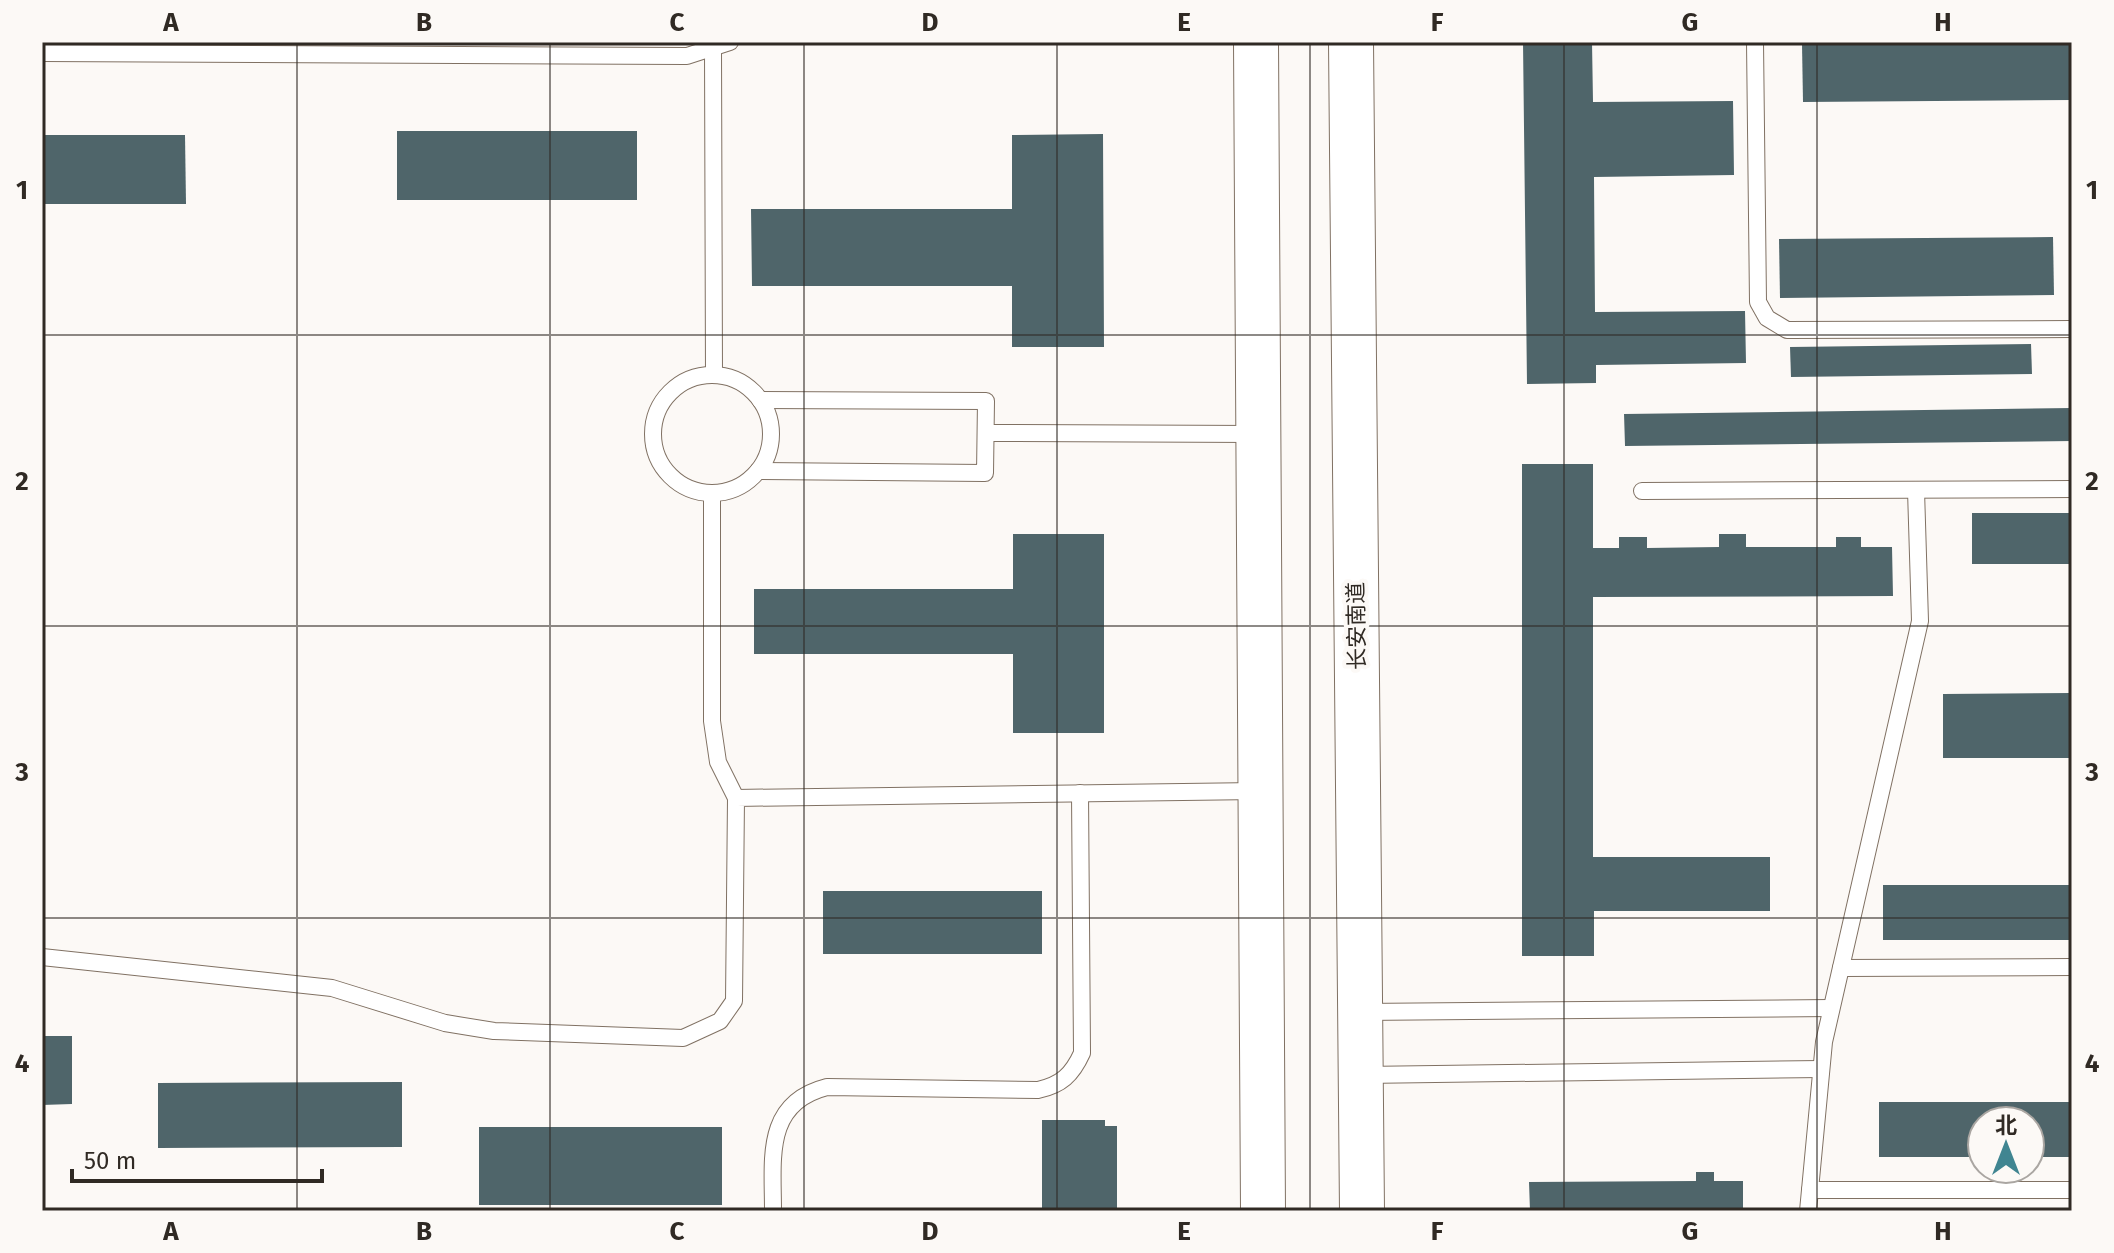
<svg xmlns="http://www.w3.org/2000/svg" width="2114" height="1253" viewBox="0 0 2114 1253" font-family="'Fira Sans','Noto Sans SC',sans-serif">
<rect width="100%" height="100%" fill="#fcf9f6"/>
<g fill="#4f656a">
<polygon points="1523,42 1592,42 1593,102 1733,101 1734,175 1594,177 1595,312 1745,311 1746,363 1596,365 1596,383 1527,384"/>
<polygon points="2072,42 2072,100 1803,102 1802,44"/>
<rect x="397" y="131" width="240" height="69"/>
<polygon points="1103,134 1104,347 1012,347 1012,286 752,286 751,209 1012,209 1012,135"/>
<polygon points="42,135 185,135 186,204 42,204"/>
<polygon points="2053,237 2054,295 1780,298 1779,239"/>
<polygon points="2031,344 2032,374 1791,377 1790,347"/>
<polygon points="2072,408 2072,441 1625,446 1624,414"/>
<polygon points="1522,464 1593,464 1593,548 1619,548 1619,537 1647,537 1647,548 1719,547 1719,534 1746,534 1746,547 1836,547 1836,537 1861,537 1861,547 1892,547 1893,596 1593,597 1593,857 1770,857 1770,911 1594,911 1594,956 1522,956"/>
<rect x="1972" y="513" width="100" height="51"/>
<polygon points="1013,534 1104,534 1104,733 1013,733 1013,654 754,654 754,589 1013,589"/>
<polygon points="2072,693 2072,758 1943,758 1943,694"/>
<rect x="1883" y="885" width="189" height="55"/>
<rect x="823" y="891" width="219" height="63"/>
<polygon points="42,1036 72,1036 72,1104 42,1105"/>
<polygon points="402,1082 402,1147 158,1148 158,1083"/>
<polygon points="1879,1102 2072,1102 2072,1157 2030,1157 2030,1121 1982,1121 1982,1157 1879,1157"/>
<polygon points="1042,1120 1105,1120 1105,1126 1117,1126 1117,1211 1042,1211"/>
<rect x="479" y="1127" width="243" height="78"/>
<polygon points="1696,1172 1714,1172 1714,1181 1743,1181 1743,1211 1530,1211 1529,1182 1696,1181"/>
</g>
<g fill="none" stroke-linecap="round" stroke-linejoin="round">
<defs>
<g id="service">
<polyline points="1755,42 1758,302 1767,318 1787,330 2072,329"/>
<polyline points="713,48 714,375"/>
<polyline points="42,53 687,56 730,42"/>
<circle cx="712" cy="434" r="59"/>
<polyline points="986,433 1256,434"/>
<polyline points="758,471 985,473 986,401 760,400"/>
<polyline points="1642,491 2072,489"/>
<polyline points="712,494 712,721 718,762 736,798"/>
<polyline points="42,957 332,988 445,1023 494,1031 683,1038 720,1021 734,1001 736,798 1257,791"/>
<polyline points="1841,968 2072,967"/>
<polyline points="1361,1012 1831,1008"/>
<polyline points="1363,1075 1821,1069"/>
<polyline points="1810,1190 2072,1190"/>
<path d="M773,1211C773,1158 764,1103 827,1087L1038,1090C1061,1085 1072,1075 1082,1053L1080,793"/>
<polyline points="1808,1211 1824,1042 1920,621 1916,490"/>
</g>
<g id="secondary">
<polyline points="1256,42 1263,1211"/>
<polyline points="1351,42 1362,1211"/>
</g>
</defs>
<use href="#service" stroke="#807163" stroke-width="18"/>
<use href="#secondary" stroke="#807163" stroke-width="46"/>
<use href="#service" stroke="#fff" stroke-width="16"/>
<use href="#secondary" stroke="#fff" stroke-width="44"/>
</g>
<path fill="none" stroke="#302a24" stroke-width="2" stroke-opacity="0.55" d="M297,42V1211M550,42V1211M804,42V1211M1057,42V1211M1310,42V1211M1564,42V1211M1817,42V1211M42,335H2072M42,626H2072M42,918H2072"/>
<g text-anchor="middle" stroke-width="8" stroke-linejoin="round" paint-order="stroke">
<g font-size="22" fill="#302a24" stroke="#fcf9f6">
<text transform="translate(1356 626) rotate(-91)" y="8">长安南道</text>
</g>
</g>
<rect width="2114" height="1253" fill="none" stroke="#fcf9f6" stroke-width="88"/>
<g transform="translate(2006 1145)"><circle r="38" fill="#fcf9f6" stroke="#aaa6a2" stroke-width="2"/>
<path d="M0-6L14 30L0 20L-14 30Z" fill="#408591"/>
<text y="-12" font-size="22" font-weight="bold" text-anchor="middle" fill="#302a24">北</text>
</g>
<path d="M72 1169v12h250v-12" fill="none" stroke="#302a24" stroke-width="4"/>
<text x="84" y="1169" font-size="24" fill="#302a24" stroke="#fcf9f6" stroke-width="6" paint-order="stroke">50 m</text>
<rect x="44" y="44" width="2026" height="1165" fill="none" stroke="#302a24" stroke-width="3"/>
<g font-size="26" text-anchor="middle" font-weight="bold" fill="#302a24">
<text x="171" y="31">A</text>
<text x="424" y="31">B</text>
<text x="677" y="31">C</text>
<text x="930" y="31">D</text>
<text x="1184" y="31">E</text>
<text x="1437" y="31">F</text>
<text x="1690" y="31">G</text>
<text x="1943" y="31">H</text>
<text x="22" y="199">1</text>
<text x="2092" y="199">1</text>
<text x="22" y="490">2</text>
<text x="2092" y="490">2</text>
<text x="22" y="781">3</text>
<text x="2092" y="781">3</text>
<text x="22" y="1072">4</text>
<text x="2092" y="1072">4</text>
<text x="171" y="1240">A</text>
<text x="424" y="1240">B</text>
<text x="677" y="1240">C</text>
<text x="930" y="1240">D</text>
<text x="1184" y="1240">E</text>
<text x="1437" y="1240">F</text>
<text x="1690" y="1240">G</text>
<text x="1943" y="1240">H</text>
</g>
</svg>
